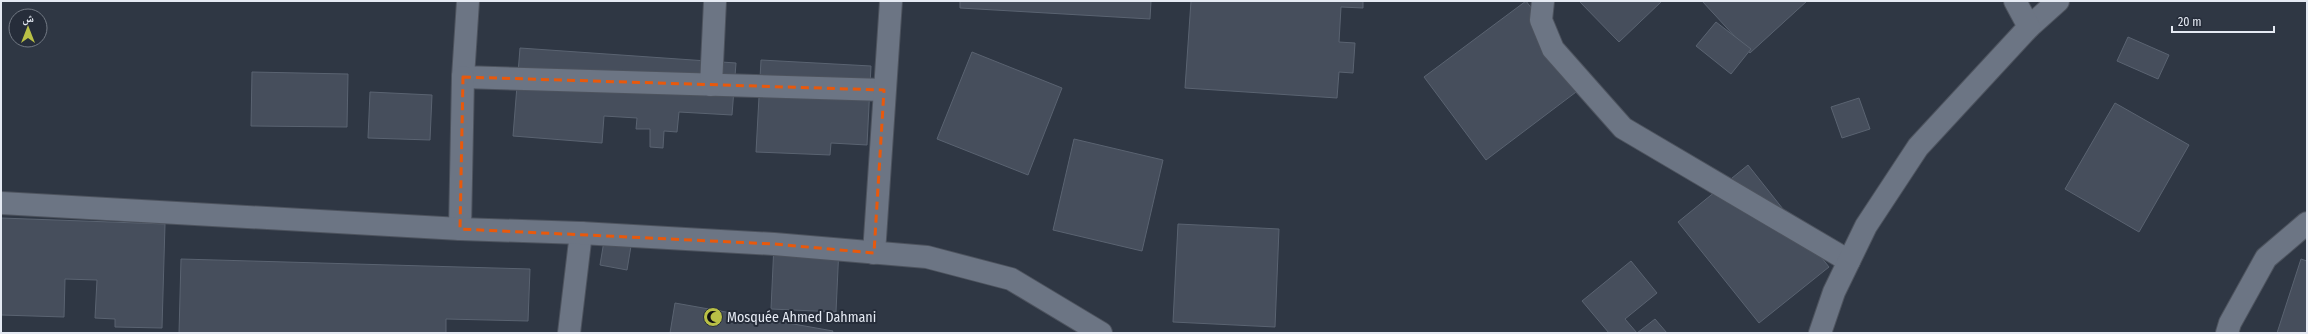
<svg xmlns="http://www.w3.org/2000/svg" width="2308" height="334" viewBox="0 0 2308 334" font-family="'Fira Sans Condensed','Noto Naskh Arabic',sans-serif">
<rect width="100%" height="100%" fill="#2f3744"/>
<g fill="#464e5c" stroke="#5a6371">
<polygon points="960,1 1151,1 1150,19 960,8"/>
<polygon points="1191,1 1363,1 1363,8 1341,7 1339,42 1355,43 1353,73 1339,72 1337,98 1185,88"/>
<polygon points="1526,1 1588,83 1486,160 1424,77"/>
<polygon points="1579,1 1662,1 1619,42"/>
<polygon points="1702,1 1807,1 1750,53"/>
<polygon points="1716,22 1751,49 1731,74 1696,46"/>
<polygon points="2128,37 2169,55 2158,79 2117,61"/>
<polygon points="520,48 736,63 732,115 679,112 677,132 664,131 663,148 650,147 650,129 636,129 637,118 604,116 602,143 513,136"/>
<polygon points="972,52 1062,88 1028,175 937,139"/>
<polygon points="761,60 871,66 867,145 831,143 830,155 756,152"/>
<polygon points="252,72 348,74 347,127 251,126"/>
<polygon points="370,92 432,95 430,140 368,138"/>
<polygon points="1859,98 1870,129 1842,138 1831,107"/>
<polygon points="2115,103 2189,145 2139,232 2065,189"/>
<polygon points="1074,139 1163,160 1142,251 1053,230"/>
<polygon points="1748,165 1829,267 1759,323 1678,222"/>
<polygon points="1,218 165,224 162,328 115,327 115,319 95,318 97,280 65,279 64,317 1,315"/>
<polygon points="1178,224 1279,229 1275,327 1173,322"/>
<polygon points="605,235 632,240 627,270 600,265"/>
<polygon points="774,244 839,247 836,312 771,309"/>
<polygon points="181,259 530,269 528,321 446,319 446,333 179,333"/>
<polygon points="2301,259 2307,261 2307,333 2277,333"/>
<polygon points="1631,261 1657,293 1625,319 1637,333 1609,333 1582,301"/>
<polygon points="675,303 833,331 832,333 670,333"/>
<polygon points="1655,319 1667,333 1637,333"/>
</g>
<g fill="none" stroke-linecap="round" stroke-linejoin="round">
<defs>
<g id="minor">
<polyline points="468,1 463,77 884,90"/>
<polyline points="1543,1 1541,20 1553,49 1623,128 1849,261"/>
<polyline points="2029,27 2058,1"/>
<polyline points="711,85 715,1"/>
<polyline points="460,229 463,77"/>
<polyline points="874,253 891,1"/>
<polyline points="569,333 581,233"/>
<polyline points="1820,333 1834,292 1866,226 1918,147 2029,27 2015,1"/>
<polyline points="2227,333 2230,323 2266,258 2307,223"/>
</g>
<polyline id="tertiary" points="1,203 460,229 581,233 774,244 927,257 1011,279 1101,333"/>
</defs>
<use href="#minor" stroke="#4d535e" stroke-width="24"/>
<use href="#tertiary" stroke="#4d535e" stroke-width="24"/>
<use href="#minor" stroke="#6c7584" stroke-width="22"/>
<use href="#tertiary" stroke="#6c7584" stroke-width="22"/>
</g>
<path fill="none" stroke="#e8590c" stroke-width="3" stroke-dasharray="8 5" stroke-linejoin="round" d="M463,77L884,90L874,253L774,244L460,229Z"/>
<defs>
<symbol id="mosque-disc" viewBox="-11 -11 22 22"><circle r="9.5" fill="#b9c046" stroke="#262d3a"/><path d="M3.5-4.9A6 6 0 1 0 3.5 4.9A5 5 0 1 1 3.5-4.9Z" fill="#111"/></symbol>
</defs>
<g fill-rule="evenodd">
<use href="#mosque-disc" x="702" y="306" width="22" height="22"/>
</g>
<g text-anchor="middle" stroke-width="4" stroke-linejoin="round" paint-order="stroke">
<g font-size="14" fill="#e5eaf3" stroke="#262d3a" text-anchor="start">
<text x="727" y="322">Mosquée Ahmed Dahmani</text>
</g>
</g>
<rect width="2308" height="334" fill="none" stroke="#e5eaf3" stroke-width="4"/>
<g transform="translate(28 28)"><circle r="19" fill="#262d3a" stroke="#727984"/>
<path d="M0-3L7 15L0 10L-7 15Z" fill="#b9c046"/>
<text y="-6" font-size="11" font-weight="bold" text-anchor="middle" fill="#e5eaf3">ش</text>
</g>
<path d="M2172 26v6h102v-6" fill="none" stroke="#e5eaf3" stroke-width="2"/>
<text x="2178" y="26" font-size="12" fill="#e5eaf3" stroke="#262d3a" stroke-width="3" paint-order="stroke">20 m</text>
</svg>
